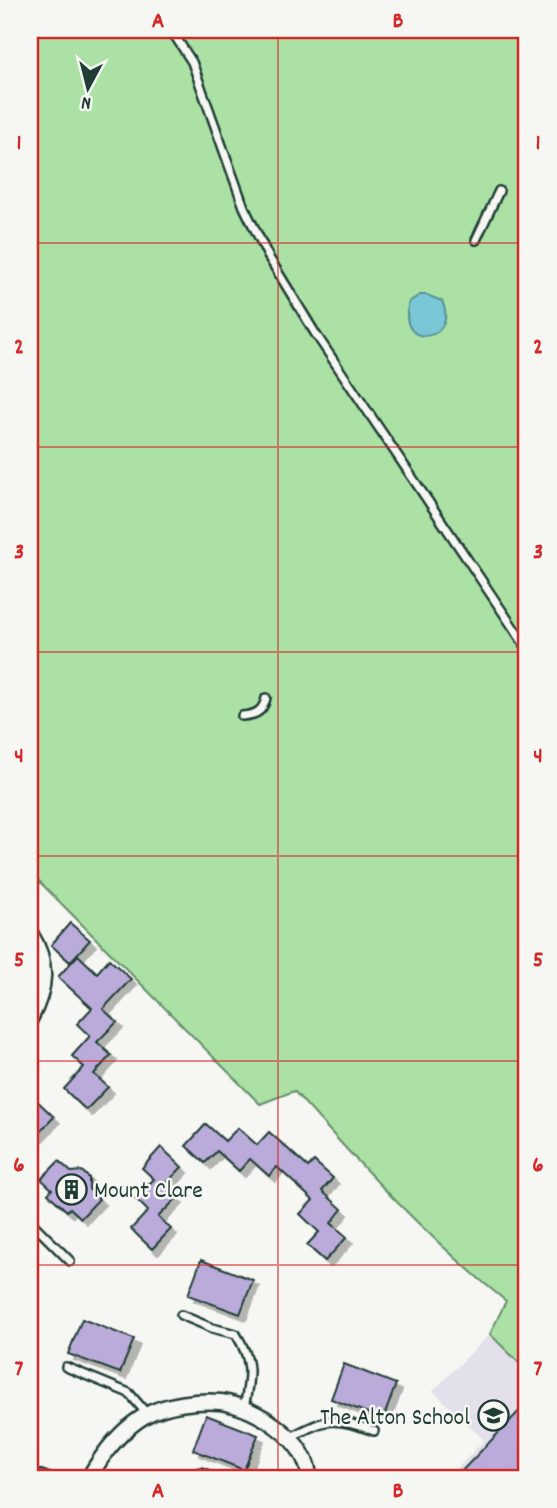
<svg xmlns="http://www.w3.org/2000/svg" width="557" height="1508" viewBox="0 0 557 1508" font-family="Dekko,sans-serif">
<defs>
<filter id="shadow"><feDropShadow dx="6" dy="6" stdDeviation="0" flood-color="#0004"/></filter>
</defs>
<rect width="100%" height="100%" fill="#f6f6f2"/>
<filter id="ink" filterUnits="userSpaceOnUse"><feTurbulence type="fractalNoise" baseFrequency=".0143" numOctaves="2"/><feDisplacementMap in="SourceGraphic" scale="14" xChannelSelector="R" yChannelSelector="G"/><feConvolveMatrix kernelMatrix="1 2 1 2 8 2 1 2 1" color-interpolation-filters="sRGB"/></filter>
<g filter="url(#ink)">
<polygon fill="#e4e0eb" points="490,1334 527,1371 527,1478 448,1478 484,1440 433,1391"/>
<path fill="#abe1a4" stroke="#658f6c" stroke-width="2" d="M30,30H527V1371L490,1334L506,1301C429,1240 359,1164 294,1091L260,1104L30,872Z"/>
<path fill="#79c7d6" stroke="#559095" stroke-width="2" d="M420,295H427L442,301C461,341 395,353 409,302Z"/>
<g fill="#bbabdb" stroke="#1f3d34" stroke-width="2" filter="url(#shadow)">
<polygon points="70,923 90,940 70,962 51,945"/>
<polygon points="78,955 97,973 109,959 131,979 103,1009 117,1022 97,1042 111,1055 94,1074 108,1087 86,1110 64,1089 84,1067 72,1056 90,1036 77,1024 92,1008 58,977"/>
<polygon points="30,1094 54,1117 30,1142"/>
<polygon points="206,1124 225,1141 238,1128 257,1145 269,1132 308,1167 314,1161 333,1178 322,1191 342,1209 331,1223 347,1237 325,1261 307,1245 319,1232 300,1214 313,1200 277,1167 269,1176 250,1159 239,1171 217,1151 205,1163 186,1146"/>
<polygon points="161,1147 182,1167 164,1186 177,1198 158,1217 171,1229 152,1249 131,1229 148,1211 135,1198 154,1179 142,1168"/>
<polygon points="59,1161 71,1172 82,1171 89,1178 89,1189 99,1199 81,1218 70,1208 67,1211 48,1194 52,1189 41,1179"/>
<polygon points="201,1260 253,1280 240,1314 188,1295"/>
<polygon points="82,1319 134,1339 120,1373 68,1354"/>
<polygon points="344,1364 396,1384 383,1419 331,1399"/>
<polygon points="527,1403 527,1478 455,1478"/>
<polygon points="206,1415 258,1435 244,1470 193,1450"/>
</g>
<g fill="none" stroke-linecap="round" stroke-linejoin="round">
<defs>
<g id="service">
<polyline points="171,30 192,62 244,207 268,256 315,333 527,648"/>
<polyline points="476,240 499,191"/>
<path d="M242,716C255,715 263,712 266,698"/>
<polyline points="30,1221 70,1261"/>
<path d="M181,1315L212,1328L236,1334C254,1363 250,1376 244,1408"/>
<polyline points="66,1367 129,1393 147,1414"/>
<path d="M291,1437C329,1417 333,1417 374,1431"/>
<polyline points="30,1471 49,1478"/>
<polyline points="192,1478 194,1474 201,1472 216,1478"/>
</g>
<g id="minor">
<path d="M30,933C49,963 46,989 30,1019"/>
<path d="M89,1478C103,1453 120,1430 146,1415C166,1404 198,1400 221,1402C256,1407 308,1440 309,1478"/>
</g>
</defs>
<use href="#service" stroke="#1f3d34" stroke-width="12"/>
<use href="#minor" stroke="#1f3d34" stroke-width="19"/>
<use href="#service" stroke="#f6f6f2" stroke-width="7"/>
<use href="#minor" stroke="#f6f6f2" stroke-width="14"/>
</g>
</g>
<path fill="none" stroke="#d62828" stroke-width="2" stroke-opacity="0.55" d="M278,30V1478M30,243H527M30,447H527M30,652H527M30,856H527M30,1061H527M30,1265H527"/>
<defs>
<symbol id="building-ring" viewBox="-11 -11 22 22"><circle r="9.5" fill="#f6f6f2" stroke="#1f3d34" stroke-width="1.5"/><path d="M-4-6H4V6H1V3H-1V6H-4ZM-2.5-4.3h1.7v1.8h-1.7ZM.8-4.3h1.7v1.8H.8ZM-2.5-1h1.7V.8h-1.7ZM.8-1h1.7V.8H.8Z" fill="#1f3d34"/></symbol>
<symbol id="school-ring" viewBox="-11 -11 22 22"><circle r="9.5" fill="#f6f6f2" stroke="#1f3d34" stroke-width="1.5"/><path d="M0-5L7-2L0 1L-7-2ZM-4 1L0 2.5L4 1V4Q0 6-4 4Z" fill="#1f3d34"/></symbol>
</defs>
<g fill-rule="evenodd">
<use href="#building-ring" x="54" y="1172" width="35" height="35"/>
<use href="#school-ring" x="476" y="1398" width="35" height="35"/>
</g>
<g text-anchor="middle" stroke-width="5" stroke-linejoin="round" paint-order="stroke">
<g font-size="24" fill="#1f3d34" stroke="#f6f6f2" text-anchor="start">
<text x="94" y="1197">Mount Clare</text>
<text x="470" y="1424" text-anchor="end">The Alton School</text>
</g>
</g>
<rect width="557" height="1508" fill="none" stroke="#f6f6f2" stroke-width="77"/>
<g transform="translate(88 88) rotate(187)" stroke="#f6f6f2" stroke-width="5" paint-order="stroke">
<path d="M0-5L12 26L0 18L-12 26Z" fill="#1f3d34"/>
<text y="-10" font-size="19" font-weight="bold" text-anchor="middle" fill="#1f3d34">N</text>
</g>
<rect x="38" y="38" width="480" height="1432" fill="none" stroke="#d62828" stroke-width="2.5"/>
<g font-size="23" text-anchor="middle" font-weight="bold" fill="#d62828">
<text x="158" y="27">A</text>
<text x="398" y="27">B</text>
<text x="19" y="149">1</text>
<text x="538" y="149">1</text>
<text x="19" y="353">2</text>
<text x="538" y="353">2</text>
<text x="19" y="558">3</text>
<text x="538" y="558">3</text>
<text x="19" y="762">4</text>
<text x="538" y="762">4</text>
<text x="19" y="966">5</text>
<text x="538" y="966">5</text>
<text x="19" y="1171">6</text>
<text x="538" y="1171">6</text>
<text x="19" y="1375">7</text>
<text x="538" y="1375">7</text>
<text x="158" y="1497">A</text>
<text x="398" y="1497">B</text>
</g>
</svg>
